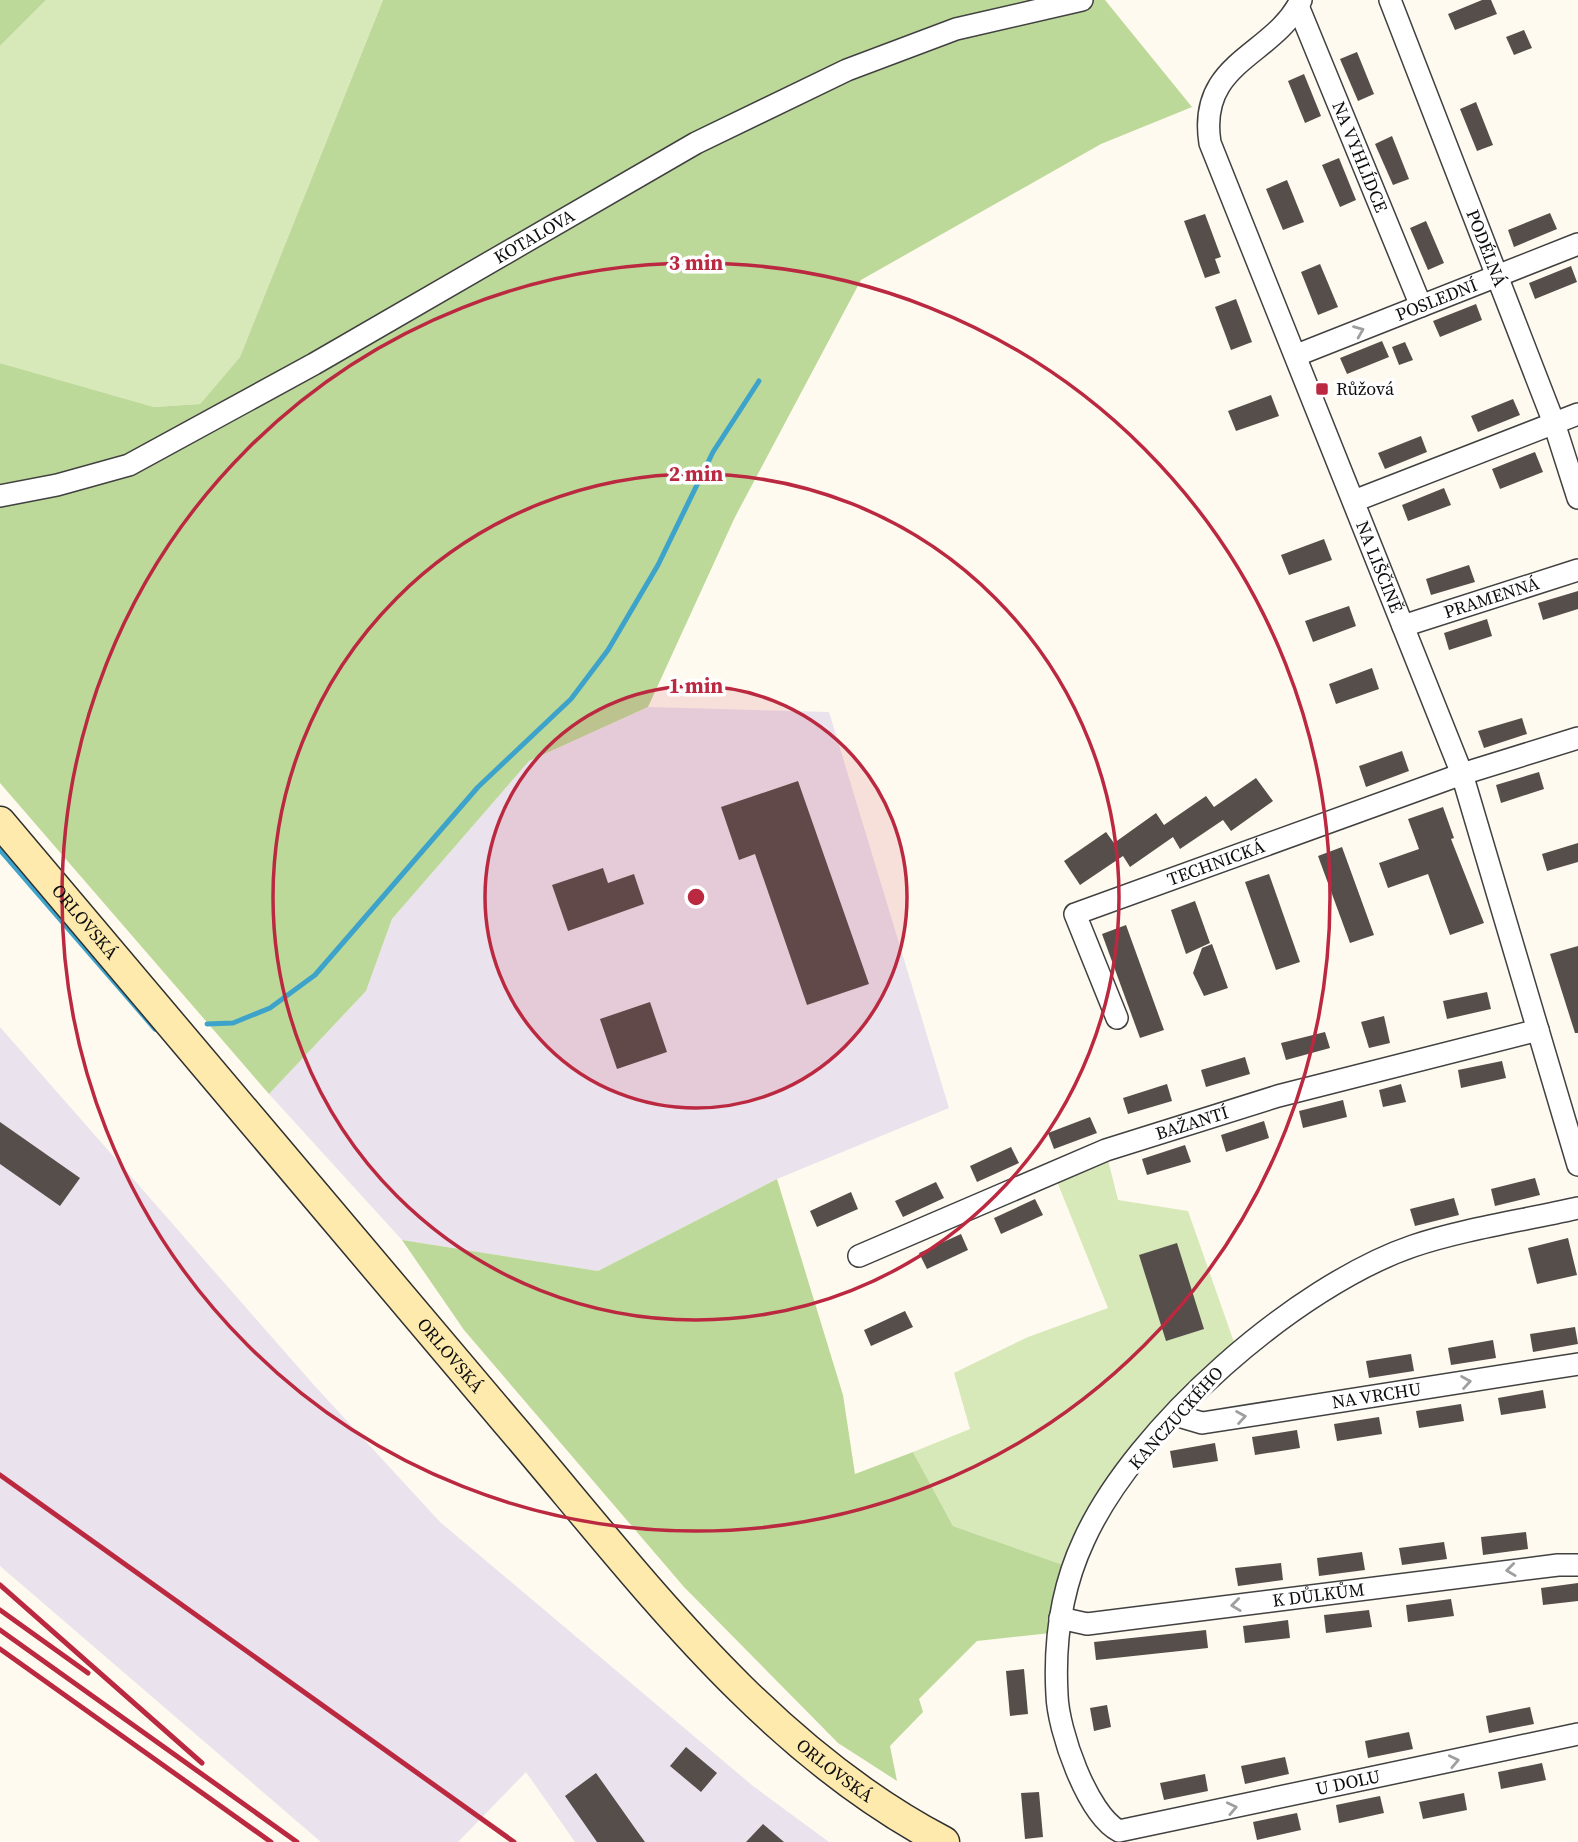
<svg xmlns="http://www.w3.org/2000/svg" width="1578" height="1842" viewBox="0 0 1578 1842" font-family="'Source Serif 4',serif">
<rect width="100%" height="100%" fill="#fffaef"/>
<g fill="#eae2ec">
<polygon points="648,707 829,712 949,1108 777,1179 598,1271 402,1240 269,1094 366,991 392,919 529,761"/>
<polygon points="0,1027 313,1384 440,1522 753,1786 829,1842 575,1842 526,1772 458,1842 321,1842 0,1566"/>
</g>
<g fill="#d7e8b9">
<polygon points="46,0 383,0 240,357 200,404 154,407 0,363 0,46"/>
<polygon points="1108,1160 1118,1200 1188,1211 1235,1345 1066,1566 953,1526 913,1452 970,1429 954,1373 1028,1337 1108,1308 1056,1179"/>
</g>
<g fill="#bdd999">
<polygon points="0,0 46,0 0,46"/>
<polygon points="383,0 1105,0 1192,107 1101,144 861,280 735,517 648,707 529,761 392,919 366,991 269,1094 0,783 0,363 154,407 200,404 240,357"/>
<polygon points="777,1179 843,1395 855,1474 913,1452 953,1526 1066,1566 1051,1633 977,1641 919,1699 923,1712 890,1746 897,1781 838,1743 684,1587 464,1330 402,1240 598,1271"/>
</g>
<g fill="none" stroke-linecap="round" stroke-linejoin="round">
<g stroke="#3ea3ca" stroke-width="5">
<polyline points="0,850 155,1029"/>
<polyline points="207,1024 233,1023 270,1008 315,975 478,787 571,699 608,650 658,565 713,452 759,381"/>
</g>
</g>
<g fill="#564e4a">
<polygon points="1482,0 1491,0 1497,14 1455,30 1448,14"/>
<polygon points="1524,30 1532,48 1514,55 1506,37"/>
<polygon points="1357,52 1374,94 1358,101 1340,59"/>
<polygon points="1304,74 1321,116 1305,123 1288,81"/>
<polygon points="1476,102 1493,145 1477,151 1460,109"/>
<polygon points="1392,136 1409,179 1393,185 1375,144"/>
<polygon points="1339,158 1356,200 1340,207 1322,165"/>
<polygon points="1287,180 1304,222 1283,230 1266,189"/>
<polygon points="1550,213 1557,229 1514,247 1508,230"/>
<polygon points="1205,214 1221,257 1215,259 1220,273 1205,278 1184,221"/>
<polygon points="1426,221 1444,263 1428,270 1410,228"/>
<polygon points="1320,264 1338,307 1318,315 1301,272"/>
<polygon points="1571,266 1577,282 1535,299 1529,283"/>
<polygon points="1236,299 1252,342 1231,350 1215,307"/>
<polygon points="1476,304 1482,320 1440,337 1433,321"/>
<polygon points="1382,341 1389,357 1347,374 1340,358"/>
<polygon points="1405,342 1413,360 1399,365 1392,347"/>
<polygon points="1271,395 1279,416 1236,431 1228,411"/>
<polygon points="1513,399 1520,415 1478,432 1471,416"/>
<polygon points="1421,436 1427,452 1385,469 1378,453"/>
<polygon points="1535,452 1543,472 1500,489 1492,469"/>
<polygon points="1444,488 1451,505 1408,521 1402,505"/>
<polygon points="1324,539 1332,560 1289,575 1281,555"/>
<polygon points="1469,565 1475,582 1431,595 1426,579"/>
<polygon points="1578,591 1578,609 1543,620 1538,603"/>
<polygon points="1349,606 1356,626 1313,642 1305,621"/>
<polygon points="1487,619 1492,636 1449,650 1444,633"/>
<polygon points="1372,668 1379,689 1336,704 1329,684"/>
<polygon points="1522,718 1527,734 1484,748 1478,731"/>
<polygon points="1402,751 1409,771 1366,787 1359,766"/>
<polygon points="1539,772 1544,789 1501,803 1496,785"/>
<polygon points="1256,778 1273,801 1231,831 1223,820 1180,849 1173,837 1130,867 1123,856 1080,885 1064,861 1106,832 1114,843 1156,813 1164,825 1206,796 1214,807"/>
<polygon points="798,781 869,984 807,1005 755,854 739,860 721,807"/>
<polygon points="1443,807 1454,838 1451,839 1484,923 1450,935 1428,874 1388,888 1379,863 1419,849 1408,819"/>
<polygon points="1578,843 1578,862 1547,871 1542,854"/>
<polygon points="1342,847 1374,935 1350,943 1318,856"/>
<polygon points="603,868 608,883 634,874 644,904 568,931 552,885"/>
<polygon points="1269,874 1300,962 1276,970 1245,882"/>
<polygon points="1195,901 1210,943 1186,954 1171,910"/>
<polygon points="1126,925 1164,1030 1140,1038 1102,934"/>
<polygon points="1212,944 1228,988 1204,996 1193,973 1202,948"/>
<polygon points="1578,946 1578,1033 1575,1033 1550,954"/>
<polygon points="1487,992 1491,1009 1447,1019 1443,1001"/>
<polygon points="650,1002 667,1052 617,1069 600,1019"/>
<polygon points="1384,1016 1390,1043 1369,1048 1361,1022"/>
<polygon points="1325,1032 1330,1048 1286,1060 1281,1043"/>
<polygon points="1245,1057 1250,1074 1206,1087 1201,1070"/>
<polygon points="1502,1061 1506,1078 1461,1088 1458,1070"/>
<polygon points="1167,1084 1172,1101 1128,1114 1123,1098"/>
<polygon points="1401,1084 1406,1102 1383,1107 1379,1090"/>
<polygon points="1343,1100 1347,1117 1303,1128 1299,1111"/>
<polygon points="1090,1117 1097,1133 1054,1149 1048,1133"/>
<polygon points="1264,1121 1269,1138 1226,1152 1221,1135"/>
<polygon points="0,1122 80,1178 60,1206 0,1164"/>
<polygon points="1185,1145 1191,1162 1147,1175 1142,1159"/>
<polygon points="1011,1147 1019,1163 977,1182 970,1166"/>
<polygon points="1535,1178 1540,1195 1495,1206 1491,1189"/>
<polygon points="936,1182 944,1198 903,1217 895,1201"/>
<polygon points="851,1192 858,1209 817,1227 810,1211"/>
<polygon points="1454,1198 1459,1215 1415,1226 1410,1209"/>
<polygon points="1035,1199 1043,1215 1001,1234 994,1218"/>
<polygon points="961,1234 968,1250 927,1269 919,1253"/>
<polygon points="1568,1238 1577,1275 1537,1284 1528,1248"/>
<polygon points="1177,1243 1204,1329 1166,1341 1139,1255"/>
<polygon points="905,1311 913,1327 871,1346 864,1330"/>
<polygon points="1575,1327 1578,1344 1533,1352 1530,1334"/>
<polygon points="1493,1340 1496,1358 1451,1365 1448,1348"/>
<polygon points="1411,1354 1414,1371 1369,1378 1366,1361"/>
<polygon points="1543,1390 1546,1408 1501,1415 1498,1398"/>
<polygon points="1461,1404 1464,1421 1419,1428 1416,1411"/>
<polygon points="1379,1417 1382,1434 1337,1441 1334,1424"/>
<polygon points="1297,1430 1300,1448 1255,1455 1252,1437"/>
<polygon points="1215,1443 1218,1461 1173,1468 1170,1451"/>
<polygon points="1526,1532 1528,1549 1483,1555 1481,1537"/>
<polygon points="1444,1542 1447,1559 1402,1565 1399,1548"/>
<polygon points="1362,1552 1365,1570 1319,1576 1317,1558"/>
<polygon points="1281,1563 1283,1580 1238,1586 1235,1568"/>
<polygon points="1578,1583 1578,1601 1543,1605 1541,1588"/>
<polygon points="1451,1599 1454,1616 1408,1622 1406,1605"/>
<polygon points="1369,1610 1372,1627 1326,1633 1324,1615"/>
<polygon points="1288,1620 1290,1638 1245,1643 1243,1626"/>
<polygon points="1206,1630 1208,1648 1096,1660 1094,1642"/>
<polygon points="1024,1669 1028,1714 1010,1716 1006,1671"/>
<polygon points="1107,1705 1111,1727 1094,1731 1090,1708"/>
<polygon points="1530,1707 1534,1724 1489,1733 1486,1716"/>
<polygon points="1409,1732 1413,1749 1368,1758 1365,1741"/>
<polygon points="686,1747 717,1773 701,1792 670,1766"/>
<polygon points="1285,1757 1289,1774 1245,1784 1241,1766"/>
<polygon points="1542,1763 1546,1780 1501,1789 1498,1772"/>
<polygon points="596,1773 637,1831 645,1842 597,1842 565,1796"/>
<polygon points="1205,1774 1208,1791 1164,1800 1160,1783"/>
<polygon points="1039,1792 1043,1837 1025,1839 1021,1793"/>
<polygon points="1464,1793 1467,1810 1423,1819 1419,1802"/>
<polygon points="1380,1796 1384,1813 1339,1823 1336,1805"/>
<polygon points="1297,1813 1301,1830 1257,1840 1253,1822"/>
<polygon points="763,1824 784,1842 746,1842"/>
</g>
<g fill="none" stroke-linecap="round" stroke-linejoin="round">
<defs>
<g id="street">
<path id="s1" d="M1301,0C1273,57 1197,61 1210,143L1462,774L1578,1165"/>
<path id="s2" d="M1390,0L1554,423L1578,498"/>
<path id="s3" d="M1298,6L1421,306"/>
<path id="s4" d="M1297,355L1578,244"/>
<path id="s5" d="M0,496L57,485L129,465L314,364L696,143L847,70L956,29L1082,0"/>
<polyline points="1354,501 1578,414"/>
<path id="s6" d="M1403,626L1578,570"/>
<path id="s7" d="M1117,1018L1075,914L1462,774L1578,738"/>
<path id="s8" d="M1578,1208C1526,1220 1463,1229 1413,1246C1296,1286 1135,1427 1084,1540C1061,1589 1054,1641 1057,1695C1058,1730 1087,1814 1119,1831L1578,1734"/>
<path id="s9" d="M859,1256L1106,1150L1278,1096L1538,1030"/>
<path id="s10" d="M1175,1415L1202,1423L1578,1364"/>
<path id="s11" d="M1060,1618L1087,1624L1558,1565H1578"/>
</g>
<g id="secondary">
<path id="s12" d="M0,822C170,1021 337,1223 507,1422C638,1575 762,1747 944,1842"/>
</g>
</defs>
<use href="#street" stroke="#414141" stroke-width="24"/>
<use href="#secondary" stroke="#303030" stroke-width="33"/>
<use href="#street" stroke="#fff" stroke-width="21"/>
<use href="#secondary" stroke="#fdeaac" stroke-width="30"/>
<g stroke="#bb2941" stroke-width="5">
<polyline points="0,1475 514,1842"/>
<polyline points="0,1585 202,1763"/>
<polyline points="0,1610 88,1673"/>
<polyline points="0,1630 297,1842"/>
<polyline points="0,1649 271,1842"/>
</g>
</g>
<defs><path id="oneway-chevron" d="M-2-3.5L2.5 0L-2 3.5" fill="none" stroke-width="1.6" stroke-linecap="round" stroke-linejoin="round" transform="scale(1.75)"/></defs>
<g stroke="#9f9f9f">
<use href="#oneway-chevron" transform="translate(1359 331) rotate(-22)"/>
<use href="#oneway-chevron" transform="translate(1466 1382) rotate(-9)"/>
<use href="#oneway-chevron" transform="translate(1241 1417) rotate(-9)"/>
<use href="#oneway-chevron" transform="translate(1511 1570) rotate(173)"/>
<use href="#oneway-chevron" transform="translate(1236 1605) rotate(173)"/>
<use href="#oneway-chevron" transform="translate(1454 1761) rotate(-12)"/>
<use href="#oneway-chevron" transform="translate(1232 1808) rotate(-12)"/>
</g>
<circle cx="696" cy="897" r="211" fill="#bb2941" fill-opacity=".12"/>
<g fill="none" stroke="#bb2941" stroke-width="3.5">
<circle cx="696" cy="897" r="211"/>
<circle cx="696" cy="897" r="423"/>
<circle cx="696" cy="897" r="634"/>
</g>
<rect fill="#bb2941" stroke="#fff" stroke-width="2.5" x="1315" y="382" width="14" height="14" rx="3.5"/>
<g text-anchor="middle" stroke-width="7" stroke-linejoin="round" paint-order="stroke">
<g font-size="18" fill="#0e0e0e" stroke="#fff">
<text dy="6" stroke="none"><textPath href="#s3" startOffset="163">NA VYHLÍDCE</textPath></text>
<text dy="6" stroke="none"><textPath href="#s5" startOffset="598">KOTALOVA</textPath></text>
<text dy="6" stroke="none"><textPath href="#s2" startOffset="266">PODÉLNÁ</textPath></text>
<text dy="6" stroke="none"><textPath href="#s4" startOffset="150">POSLEDNÍ</textPath></text>
<text dy="6" stroke="none"><textPath href="#s1" startOffset="635">NA LIŠČINĚ</textPath></text>
<text dy="6" stroke="none"><textPath href="#s6" startOffset="93">PRAMENNÁ</textPath></text>
<text dy="6" stroke="none"><textPath href="#s7" startOffset="262">TECHNICKÁ</textPath></text>
<text dy="6" stroke="none"><textPath href="#s12" startOffset="131">ORLOVSKÁ</textPath></text>
<text dy="6" stroke="none"><textPath href="#s9" startOffset="359">BAŽANTÍ</textPath></text>
<text dy="6" stroke="none"><textPath href="#s12" startOffset="698">ORLOVSKÁ</textPath></text>
<text dy="6" stroke="none"><textPath href="#s10" startOffset="205">NA VRCHU</textPath></text>
<text transform="translate(1176 1418) rotate(-48)" y="6">KANCZUCKÉHO</text>
<text dy="6" stroke="none"><textPath href="#s11" startOffset="261">K DŮLKŮM</textPath></text>
<text dy="6" stroke="none"><textPath href="#s12" startOffset="1265">ORLOVSKÁ</textPath></text>
<text dy="6" stroke="none"><textPath href="#s8" startOffset="1166">U DOLU</textPath></text>
</g>
<g font-size="18" fill="#0e0e0e" stroke="#fff" text-anchor="start">
<text x="1336" y="395">Růžová</text>
</g>
</g>
<circle cx="696" cy="897" r="10" fill="#bb2941" stroke="#fff" stroke-width="3.5"/>
<g font-size="21" text-anchor="middle" font-weight="bold" fill="#bb2941" stroke="#fff" stroke-width="7" stroke-linejoin="round" paint-order="stroke">
<text x="696" y="270">3 min</text>
<text x="696" y="481">2 min</text>
<text x="696" y="693">1 min</text>
</g>
</svg>
